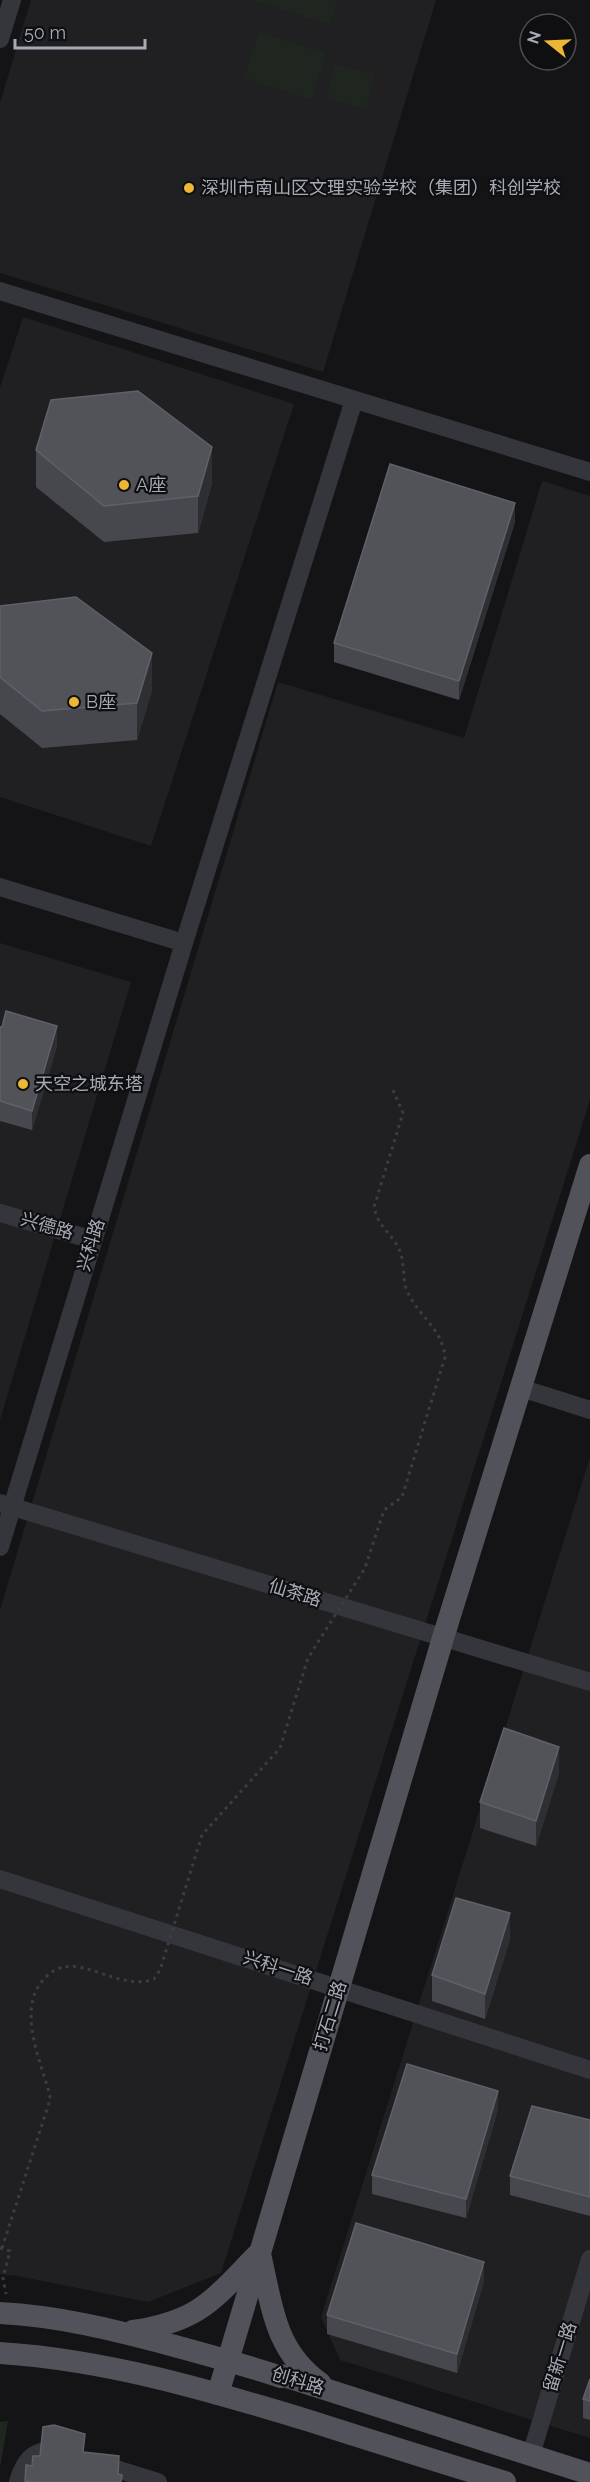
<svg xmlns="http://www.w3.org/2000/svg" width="590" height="2482" viewBox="0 0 590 2482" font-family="Raleway,'Noto Sans SC',sans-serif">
<rect width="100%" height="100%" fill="#141416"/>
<g fill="#202023">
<polygon points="31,0 436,0 323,372 0,273 0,103"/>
<polygon points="23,317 294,404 151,846 0,797 0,388"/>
<polygon points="542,481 590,496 590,1100 221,2273 148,2302 18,2276 0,2274 0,1610 278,682 464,738"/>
<polygon points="0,943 131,982 0,1420"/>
<polygon points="590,1457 590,2438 340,2360 321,2317"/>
</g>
<g fill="#1f2620">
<polygon points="253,0 337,0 329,24"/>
<polygon points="259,32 326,54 311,99 244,78"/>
<polygon points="335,65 374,74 366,108 326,98"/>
<polygon points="8,2421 0,2468 0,2422"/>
</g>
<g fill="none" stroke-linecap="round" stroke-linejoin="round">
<polyline stroke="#3b3d42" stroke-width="3" stroke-dasharray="3 4.5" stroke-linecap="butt" points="0,2248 10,2251 3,2278 6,2294"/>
<g stroke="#35363b" stroke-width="18">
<polyline points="0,39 12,0"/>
<polyline points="0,291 590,472"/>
<polyline points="0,887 184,943"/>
<polyline points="0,1213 93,1240"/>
<polyline points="521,1388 590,1410"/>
<polyline points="0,1503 590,1682"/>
<polyline points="0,1547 184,943 354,400"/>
<polyline points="0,1879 590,2070"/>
<polyline points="531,2455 590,2259"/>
<polyline points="97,2463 158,2482"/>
<path d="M18,2482C25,2457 38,2445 65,2454"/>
</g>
<g stroke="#52535a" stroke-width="22">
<path d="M260,2254C272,2305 274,2350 320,2383"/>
<path d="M0,2313C59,2316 114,2330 171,2345C208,2355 245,2365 281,2377V2375L590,2474"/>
<path d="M133,2331C199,2321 212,2301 257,2255"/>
<path d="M0,2353C107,2360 208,2390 310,2421C375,2442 440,2462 505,2482"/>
<polyline points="218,2394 443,1638 590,1165"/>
</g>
<path stroke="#3b3d42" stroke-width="3" stroke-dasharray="3 4.5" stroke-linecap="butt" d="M2,2248L49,2103L50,2096C41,2061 15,2008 45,1978C55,1967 68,1964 83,1968C106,1973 131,1988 154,1979L160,1970L202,1835L280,1748L308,1658L365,1568L384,1510L402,1497L445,1357C442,1327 416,1315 406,1288C402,1275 405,1259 398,1247C389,1231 378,1226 374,1207L403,1113L393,1090"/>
</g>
<g fill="#47484e">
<polygon points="36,450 212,483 198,533 104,542 36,487"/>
<polygon points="515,522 459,700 334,662 334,643"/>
<polygon points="0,606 152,690 137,740 42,748 0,714"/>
<polygon points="0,1027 57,1046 32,1130 0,1121"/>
<polygon points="559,1773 536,1846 480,1828 480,1802"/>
<polygon points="510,1939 485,2019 432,2001 432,1975"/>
<polygon points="498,2109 466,2218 372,2194 372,2175"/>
<polygon points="590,2120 590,2216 510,2195 510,2176"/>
<polygon points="484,2281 457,2373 327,2334 327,2315"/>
<polygon points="590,2379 590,2420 583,2418 583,2399"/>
</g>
<g fill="#2e2f33">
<polygon points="212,447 212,483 198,533 198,496"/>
<polygon points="515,503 515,522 459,700 459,681"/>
<polygon points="152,653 152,690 137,740 137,703"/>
<polygon points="57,1026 57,1046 32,1130 32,1111"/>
<polygon points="559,1747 559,1773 536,1846 536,1821"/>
<polygon points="510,1913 510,1939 485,2019 485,1994"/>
<polygon points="498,2091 498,2109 466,2218 466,2199"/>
<polygon points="484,2262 484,2281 457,2373 457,2354"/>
</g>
<g fill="#515359" stroke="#5f6168" stroke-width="1.5">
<polygon points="138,391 212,447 198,496 104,506 36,450 51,400"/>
<polygon points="390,464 515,503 459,681 334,643"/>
<polygon points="76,597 152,653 137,703 42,711 0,677 0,606"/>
<polygon points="6,1011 57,1026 32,1111 0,1101 0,1027 2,1027"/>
<polygon points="504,1728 559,1747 536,1821 480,1802"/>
<polygon points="456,1898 510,1913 485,1994 432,1975"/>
<polygon points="407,2064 498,2091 466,2199 372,2175"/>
<polygon points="532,2106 590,2120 590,2197 510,2176"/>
<polygon points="356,2223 484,2262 457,2354 327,2315"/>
<polygon points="590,2379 590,2401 583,2399"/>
<polygon points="54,2425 85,2434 83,2452 119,2456 118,2474 122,2475 121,2482 30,2482 25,2481 26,2465 32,2466 33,2456 40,2456 43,2427"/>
</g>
<g fill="#edb635" stroke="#0f0f11" stroke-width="2">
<circle cx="189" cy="188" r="6"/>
<circle cx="124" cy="485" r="6"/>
<circle cx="74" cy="702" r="6"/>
<circle cx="23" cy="1084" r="6"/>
</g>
<g text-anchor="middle" stroke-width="4.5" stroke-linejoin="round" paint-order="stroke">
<g font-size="18" fill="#a6abb6" stroke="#0f0f11" text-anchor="start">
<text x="201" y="194">深圳市南山区文理实验学校（集团）科创学校</text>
<text x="136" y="491">A座</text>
<text x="86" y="708">B座</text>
<text x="35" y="1090">天空之城东塔</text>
</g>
<g font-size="18" fill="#a6abb6" stroke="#0f0f11">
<text transform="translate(47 1226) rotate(16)" y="6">兴德路</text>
<text transform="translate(91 1245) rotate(-73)" y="6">兴科路</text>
<text transform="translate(295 1593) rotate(17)" y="6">仙茶路</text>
<text transform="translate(278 1968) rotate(18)" y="6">兴科一路</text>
<text transform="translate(330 2016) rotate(-73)" y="6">打石二路</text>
<text transform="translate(560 2357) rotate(-73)" y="6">留新一路</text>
<text transform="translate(298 2381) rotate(17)" y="6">创科路</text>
</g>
</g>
<g transform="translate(548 42) rotate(288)"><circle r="28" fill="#0f0f11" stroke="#4b4d53" stroke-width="1.5"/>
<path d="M0-4.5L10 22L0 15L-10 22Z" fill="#edb635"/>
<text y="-9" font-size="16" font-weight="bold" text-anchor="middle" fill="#a6abb6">N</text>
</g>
<path d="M15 39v9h130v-9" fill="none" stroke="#a6abb6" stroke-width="3"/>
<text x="24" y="39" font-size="18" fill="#a6abb6" stroke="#0f0f11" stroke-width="4.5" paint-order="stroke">50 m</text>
</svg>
